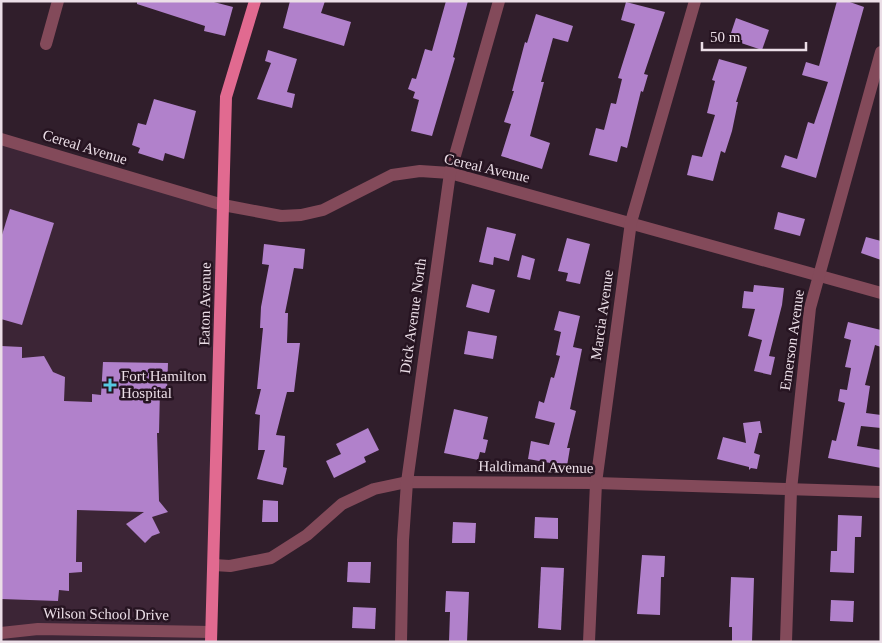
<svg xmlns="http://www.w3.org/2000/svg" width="882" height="643" viewBox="0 0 882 643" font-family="'Times New Roman',serif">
<rect width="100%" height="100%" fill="#301e2b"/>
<polygon fill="#3c2536" points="1,139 223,205 211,642 1,642"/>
<g fill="#b181cb">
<polygon points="137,1 210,1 233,7 225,36 204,31 205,26 137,4"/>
<polygon points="290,1 325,1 321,13 351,22 344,46 283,28"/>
<polygon points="446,1 468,1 453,57 455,58 432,136 411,131 419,100 413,98 415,92 408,89 412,78 416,79 425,49 432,51"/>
<polygon points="837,1 847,1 864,7 816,178 781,167 785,155 797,159 808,122 814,124 828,82 802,75 806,62 819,66"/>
<polygon points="626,2 665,12 644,74 648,75 643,92 641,91 627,148 621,146 617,162 589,155 596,128 604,130 611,103 616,104 622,79 618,78 635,24 621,20"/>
<polygon points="536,14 573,26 568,42 553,38 541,82 544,82 530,136 550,143 542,169 501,156 511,124 504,122 514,91 512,91 525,42 527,43"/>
<polygon points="736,18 769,30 762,50 729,39"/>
<polygon points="268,50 297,59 287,92 295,94 292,108 257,99 271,63 265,61"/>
<polygon points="719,59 747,67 736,102 738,102 732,131 725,153 721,151 713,181 687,175 692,155 702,157 715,115 707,113 715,81 712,80"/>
<polygon points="154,99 196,111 184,159 165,153 163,161 138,153 140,148 132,145 138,123 146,125"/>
<polygon points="10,209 54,223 22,325 1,319 1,238"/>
<polygon points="778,212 805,219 800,236 774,229"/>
<polygon points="487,227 516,234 509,261 494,257 493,265 479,262"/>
<polygon points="866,237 881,241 881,260 861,253"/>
<polygon points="567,238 590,244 580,284 566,281 568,273 558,271"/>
<polygon points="264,244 305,249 303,269 294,268 285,313 288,313 287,343 300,343 294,392 287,392 276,435 285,436 283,467 287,468 283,485 257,479 265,450 258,450 260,415 255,414 261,389 257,389 263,328 260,328 261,307 269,265 262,264"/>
<polygon points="522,255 535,259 530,280 517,277"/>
<polygon points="472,284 495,290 489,313 466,307"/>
<polygon points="754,285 784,288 782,305 769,356 775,357 771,375 754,371 762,340 748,336 755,309 742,308 744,291 753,292"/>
<polygon points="559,311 580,316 573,347 582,349 570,409 576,411 567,448 570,448 567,466 528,459 531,441 549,445 555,423 535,418 539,401 544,403 551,377 554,378 560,356 556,355 561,332 554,330"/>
<polygon points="848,322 881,330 881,347 875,345 865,385 870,386 866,413 881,415 881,428 861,426 857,446 881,450 881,468 828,458 832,440 836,441 845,403 838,401 840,389 847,390 851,368 845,367 851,340 844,338"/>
<polygon points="468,331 497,336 493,359 464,354"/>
<polygon points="1,346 22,347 22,358 44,356 53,372 65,377 64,401 92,402 92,394 101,395 103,362 168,363 167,390 160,389 159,433 157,433 159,501 168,512 152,517 160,533 152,536 145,543 126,524 144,512 77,510 76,562 82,562 82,572 69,573 69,591 59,590 58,601 1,599"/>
<polygon points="454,409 488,417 483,439 488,440 485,453 480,452 478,460 444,453"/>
<polygon points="760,421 762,433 759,433 754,453 760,455 757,469 751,468 749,470 749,467 717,459 723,437 746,443 743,423"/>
<polygon points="368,428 379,450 364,457 366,462 334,478 326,461 341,454 336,444"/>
<polygon points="263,500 278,501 278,522 262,522"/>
<polygon points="838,515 862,516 861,537 855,537 854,573 830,572 831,551 837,551"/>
<polygon points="535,517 558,518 558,539 534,538"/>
<polygon points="453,522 476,523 475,543 452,543"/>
<polygon points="642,555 665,556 664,577 661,577 660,615 637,614"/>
<polygon points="348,562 371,562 370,583 347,582"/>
<polygon points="541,567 564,568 561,630 538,628"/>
<polygon points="731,577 754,578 752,642 732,642 732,627 729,627"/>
<polygon points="446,591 469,592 467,642 449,642 450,612 445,612"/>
<polygon points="831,600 854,601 853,622 830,621"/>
<polygon points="353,607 376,608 375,629 352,628"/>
</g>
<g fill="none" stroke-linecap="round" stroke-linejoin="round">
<g stroke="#834a5a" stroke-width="12">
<polyline points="46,44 58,1"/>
<polyline points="1,139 223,205 281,216 301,215 323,210 392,175 420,171 450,173 881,293"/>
<polyline points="214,565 230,566 271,558 307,535 342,504 374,489 407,482 596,483 881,492"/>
<polyline points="1,633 38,629 211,632"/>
<polyline points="401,642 403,540 407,482 450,173 499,1"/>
<polyline points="589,642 596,483 631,222 695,1"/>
<polyline points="786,642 791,490 810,308 881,52"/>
</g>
<polyline stroke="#e16a90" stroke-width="12" points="211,642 226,97 255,1"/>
</g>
<path fill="#57c9e2" stroke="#261421" stroke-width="2" d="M107.5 377.5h5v5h5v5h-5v5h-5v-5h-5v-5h5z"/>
<g text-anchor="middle" stroke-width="5" stroke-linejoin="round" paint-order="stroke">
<g font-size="15" fill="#ebdee7" stroke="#261421">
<text transform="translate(85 147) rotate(17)" y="5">Cereal Avenue</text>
<text transform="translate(487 168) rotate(13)" y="5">Cereal Avenue</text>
<text transform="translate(205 304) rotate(-89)" y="5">Eaton Avenue</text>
<text transform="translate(602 315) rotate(-82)" y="5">Marcia Avenue</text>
<text transform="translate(413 316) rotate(-82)" y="5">Dick Avenue North</text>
<text transform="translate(792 340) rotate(-82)" y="5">Emerson Avenue</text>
<text transform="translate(536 467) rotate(1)" y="5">Haldimand Avenue</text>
<text transform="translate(106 614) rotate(1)" y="5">Wilson School Drive</text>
</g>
<g font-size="15" fill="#ebdee7" stroke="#261421" text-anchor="start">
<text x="121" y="381">Fort Hamilton<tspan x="121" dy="17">Hospital</tspan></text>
</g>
</g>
<rect width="882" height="643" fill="none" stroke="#ebdee7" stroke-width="5"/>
<path d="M702 42v8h104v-8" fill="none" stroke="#ebdee7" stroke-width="2.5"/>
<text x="710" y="42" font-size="15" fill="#ebdee7" stroke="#261421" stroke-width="4" paint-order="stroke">50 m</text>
</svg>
